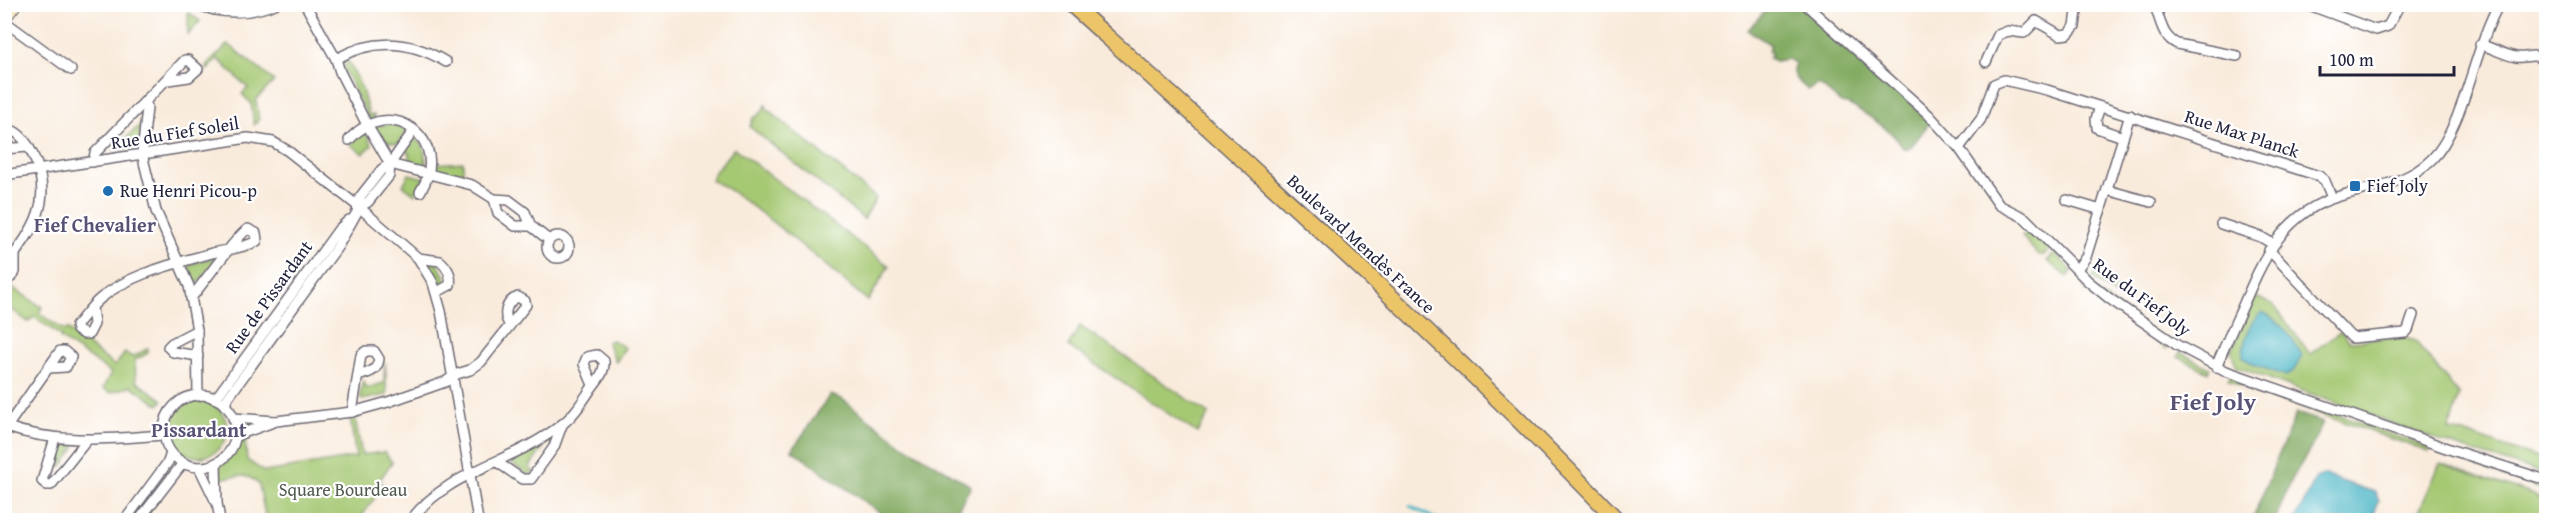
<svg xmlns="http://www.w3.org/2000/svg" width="2551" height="525" viewBox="0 0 2551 525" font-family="'Gentium Book Plus',serif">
<rect width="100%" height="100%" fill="#fff"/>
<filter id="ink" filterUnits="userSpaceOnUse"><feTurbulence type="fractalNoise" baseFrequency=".0167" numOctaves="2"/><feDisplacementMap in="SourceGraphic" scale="12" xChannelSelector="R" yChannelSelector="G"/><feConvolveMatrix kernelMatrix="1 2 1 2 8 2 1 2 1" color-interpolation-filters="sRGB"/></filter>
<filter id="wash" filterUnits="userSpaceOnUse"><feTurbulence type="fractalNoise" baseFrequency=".008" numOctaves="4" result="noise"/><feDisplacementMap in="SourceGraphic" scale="24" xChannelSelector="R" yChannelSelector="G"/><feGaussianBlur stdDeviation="1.35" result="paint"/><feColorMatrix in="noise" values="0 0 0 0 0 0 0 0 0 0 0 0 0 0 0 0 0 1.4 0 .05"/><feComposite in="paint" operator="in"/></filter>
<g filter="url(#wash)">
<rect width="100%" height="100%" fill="#f9ebdb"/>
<g fill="#a5c872" stroke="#647556" stroke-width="1.5">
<polygon points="188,12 200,21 188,35"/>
<polygon points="228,44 274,81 256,100 259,120 254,125 251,103 242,94 248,88 218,59 207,70 206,66"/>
<polygon points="347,58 362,89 369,115 374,115 375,118 369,120 344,69"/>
<polygon points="766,105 767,109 876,198 864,219 750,127 753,118 760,114"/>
<polygon points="141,124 139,144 130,149 114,150"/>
<polygon points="393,124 408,130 398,144 385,141 379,142 372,126"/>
<polygon points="365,130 372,145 363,154 350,144"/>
<polygon points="416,138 424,147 427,170 410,166 409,154 405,149"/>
<path d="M734,148L889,266L868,301C847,283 729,182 711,181L714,173Z"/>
<polygon points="463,162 463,176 433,169 434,164"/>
<polygon points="409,174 425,178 415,194 403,185"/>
<polygon points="2031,228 2050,250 2044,255 2038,255 2022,236"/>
<polygon points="2055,253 2072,271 2067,277 2047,261"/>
<polygon points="214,257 216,260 197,284 193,282 189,265"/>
<polygon points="431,263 438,264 446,279 444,284 438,283 430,267"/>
<polygon points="2095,273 2119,292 2115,296 2092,277"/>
<polygon points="5,283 42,307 39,313 65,331 67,329 115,366 125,353 133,357 148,348 148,353 135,360 136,381 163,400 159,405 131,386 110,393 103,388 111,373 60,338 61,336 34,317 28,322 5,304"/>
<polygon points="2086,284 2169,344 2166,349 2083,288"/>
<polygon points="2256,297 2273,304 2310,354 2341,331 2350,341 2402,337 2415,341 2459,395 2449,430 2482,439 2546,461 2546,475 2446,443 2237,367 2231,352"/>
<polygon points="1080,326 1209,414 1197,433 1068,346"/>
<polygon points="613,340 625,348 616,362 607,342"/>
<polygon points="2180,352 2210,368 2208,372 2178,357"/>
<polygon points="385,362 387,395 362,400 360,396 363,379 366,388 384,383"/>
<polygon points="2230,376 2430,448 2429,452 2251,390 2228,380"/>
<circle cx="199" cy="429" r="28"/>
<path d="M355,417L362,455L384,452L392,462L379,481L384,485L359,520H266L259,485C248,471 235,477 219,479V466C231,460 235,448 239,436L245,437L247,460L265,472L356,457L350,418Z"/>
<polygon points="550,437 553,440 553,445 547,442 529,468 535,472 528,475 511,463 512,457"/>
<polygon points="60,443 74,444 75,448 62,466 59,466 53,461"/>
<polygon points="2441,451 2546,484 2546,491 2440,454"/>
<polygon points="2440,464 2546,499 2546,520 2415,520"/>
</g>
<g fill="#84ac64" stroke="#536750" stroke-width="1.5">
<path d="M1770,5H1801L1931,121L1910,148H1903C1897,134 1855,104 1841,103L1819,84L1808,90L1796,79L1793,69L1795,64L1788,59L1775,61L1769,58L1772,54L1768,51L1771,45L1748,30Z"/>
<polygon points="830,395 842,399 902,444 971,486 952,520 890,520 792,450"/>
<polygon points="2296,413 2323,422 2311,448 2293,477 2275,520 2252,520"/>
</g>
<g fill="#47b4c4" stroke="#346b80" stroke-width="1.5">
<path d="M2262,312C2281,320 2292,338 2302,356L2293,372L2286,376L2257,366L2243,358C2242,344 2250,321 2262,312Z"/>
<polygon points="2323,475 2375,492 2379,501 2372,520 2295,520 2316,478"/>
</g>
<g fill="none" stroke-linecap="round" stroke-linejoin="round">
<g stroke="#47b4c4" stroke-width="3">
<polyline points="1410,506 1438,520"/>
<polyline points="1541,520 1546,516 1561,520"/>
</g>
</g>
</g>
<g filter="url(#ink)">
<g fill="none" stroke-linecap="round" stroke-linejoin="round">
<defs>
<g id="minor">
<path d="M196,4C221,15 249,14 275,4"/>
<polyline points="305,4 336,59 340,72 367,125 390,164 389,176 368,202 359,207"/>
<polyline points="1805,4 1928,114 1959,148 1999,205 2025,218 2088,281 2110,299 2177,345 2226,371 2455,451 2546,480"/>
<path d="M2154,4C2161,20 2161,36 2177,44L2237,56"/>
<polyline points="2306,4 2376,30 2388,26 2400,4"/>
<polyline points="4,21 71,70"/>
<path d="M2480,44C2492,48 2504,55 2516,57C2529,59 2535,50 2546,64"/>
<path d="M336,59C373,38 410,40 446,62"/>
<polyline points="1986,62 1998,35 2008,31 2024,33 2036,21 2060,35 2068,34 2075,26 2078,4"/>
<polyline points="146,102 147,108 142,154 156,211 189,286 197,330 198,396"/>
<polyline points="2100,107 2096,119 2097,128 2123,137"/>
<path d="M4,133L11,130C20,133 28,144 32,153C56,201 33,230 4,268"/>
<path d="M349,140C390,93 454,140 420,192"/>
<polyline points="1959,148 1981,119 1994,84 2004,80 2047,90 2319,176 2325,181 2332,198"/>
<polyline points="4,149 28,147"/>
<polyline points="93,162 95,153 185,60 188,60 198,69 189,77 168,80"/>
<polyline points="390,164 472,185 494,199 509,200 525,212 531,226 549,240"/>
<polyline points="4,175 248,138 273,142 288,151 359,207 418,258 433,283 441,311 478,520"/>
<polyline points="2107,190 2151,202"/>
<polyline points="494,199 498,213 515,226 531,226"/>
<polyline points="2067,200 2101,210"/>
<polyline points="2221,224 2261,237 2273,244"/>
<circle cx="558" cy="247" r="11"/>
<polyline points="2269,250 2352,338 2405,333 2408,330 2413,315"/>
<path d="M418,258L440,261C448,268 452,275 450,285L437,292"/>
<polyline points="2077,269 2086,257 2130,115"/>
<polyline points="4,277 10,278 15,272 15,254"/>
<path d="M92,307L94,324L89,334H84L77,330L76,326C84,317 91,306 101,298C131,273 175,264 212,253C226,250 244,248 257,241L256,233L248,229C238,234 202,285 191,298"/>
<polyline points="197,330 172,343 168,347 173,352 198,356"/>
<path d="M2216,367C2224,347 2233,328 2242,308C2263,259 2283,212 2340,196C2373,186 2406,185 2432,159C2464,127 2474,48 2499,4"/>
<circle cx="200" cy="431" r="36"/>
<polyline points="213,398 219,394 339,229 349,220"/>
<polyline points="225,406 227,399 338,246 357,212 360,197 382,169 390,164 414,130"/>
<path d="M352,412L361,355L366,351H374L379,359C377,372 369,372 358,376"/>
<path d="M233,418L276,421L352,412L388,402L445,382L457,374L470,370L481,362L526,305L525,301L518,297C506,301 502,315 510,325"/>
<path d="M4,426C56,445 111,439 164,435"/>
<polyline points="4,431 60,351 64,351 71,357 66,367 49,368"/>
<polyline points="235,436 276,421"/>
<polyline points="55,438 42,481 47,485 51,485 87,440"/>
<polyline points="497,462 522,479 531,479 554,447 562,425"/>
<polyline points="216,463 217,503 220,520"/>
<polyline points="199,467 215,500"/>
<polyline points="125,520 168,462 171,453"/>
<polyline points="139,520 183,463"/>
<path d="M411,520C448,470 513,463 561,425C574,416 584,399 593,386C599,378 605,372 604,361L597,355L587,357L584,364L593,385"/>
</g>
<polyline id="secondary" points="4,17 14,4"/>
<path id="primary" d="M1071,4C1257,172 1444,339 1617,520"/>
</defs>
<use href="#minor" stroke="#6d6873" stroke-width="12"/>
<use href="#secondary" stroke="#6d6873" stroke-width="16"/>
<use href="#primary" stroke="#6d6873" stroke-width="18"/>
<use href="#minor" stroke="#fff" stroke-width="9"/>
<use href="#secondary" stroke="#f8e8c3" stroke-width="14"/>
<use href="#primary" stroke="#edc569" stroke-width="15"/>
</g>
</g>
<g fill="#1f6fb2" stroke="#fff" stroke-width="2">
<rect x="2349" y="180" width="12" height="12" rx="3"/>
<circle cx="108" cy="191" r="6"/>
</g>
<g text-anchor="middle" stroke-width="4.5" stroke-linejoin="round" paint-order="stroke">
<g font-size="18" fill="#22223b" stroke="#fff">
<text transform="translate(175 133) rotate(-9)" y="6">Rue du Fief Soleil</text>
<text transform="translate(2242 134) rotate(18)" y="6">Rue Max Planck</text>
<text transform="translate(1361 244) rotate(43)" y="6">Boulevard Mendès France</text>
<text transform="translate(269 297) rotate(-54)" y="6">Rue de Pissardant</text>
<text transform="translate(2142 297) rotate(37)" y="6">Rue du Fief Joly</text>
</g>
<g font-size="18" fill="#22223b" stroke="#fff" text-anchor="start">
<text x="2367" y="192">Fief Joly</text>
<text x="120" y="197">Rue Henri Picou-p</text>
</g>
<g font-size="18" fill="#505c4e" stroke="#fff">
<text x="343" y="496">Square Bourdeau</text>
</g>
<g font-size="20" font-weight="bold" fill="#595275" stroke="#fff">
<text x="95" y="232">Fief Chevalier</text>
<text x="199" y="437">Pissardant</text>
</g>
<g font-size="24" font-weight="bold" fill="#595275" stroke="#fff">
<text x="2213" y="410">Fief Joly</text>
</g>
</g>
<rect width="2551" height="525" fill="none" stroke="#fff" stroke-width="24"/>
<path d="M2320 66v9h134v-9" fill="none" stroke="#22223b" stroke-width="3"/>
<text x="2329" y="66" font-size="18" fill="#22223b" stroke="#ffffff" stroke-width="4.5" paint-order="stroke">100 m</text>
</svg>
